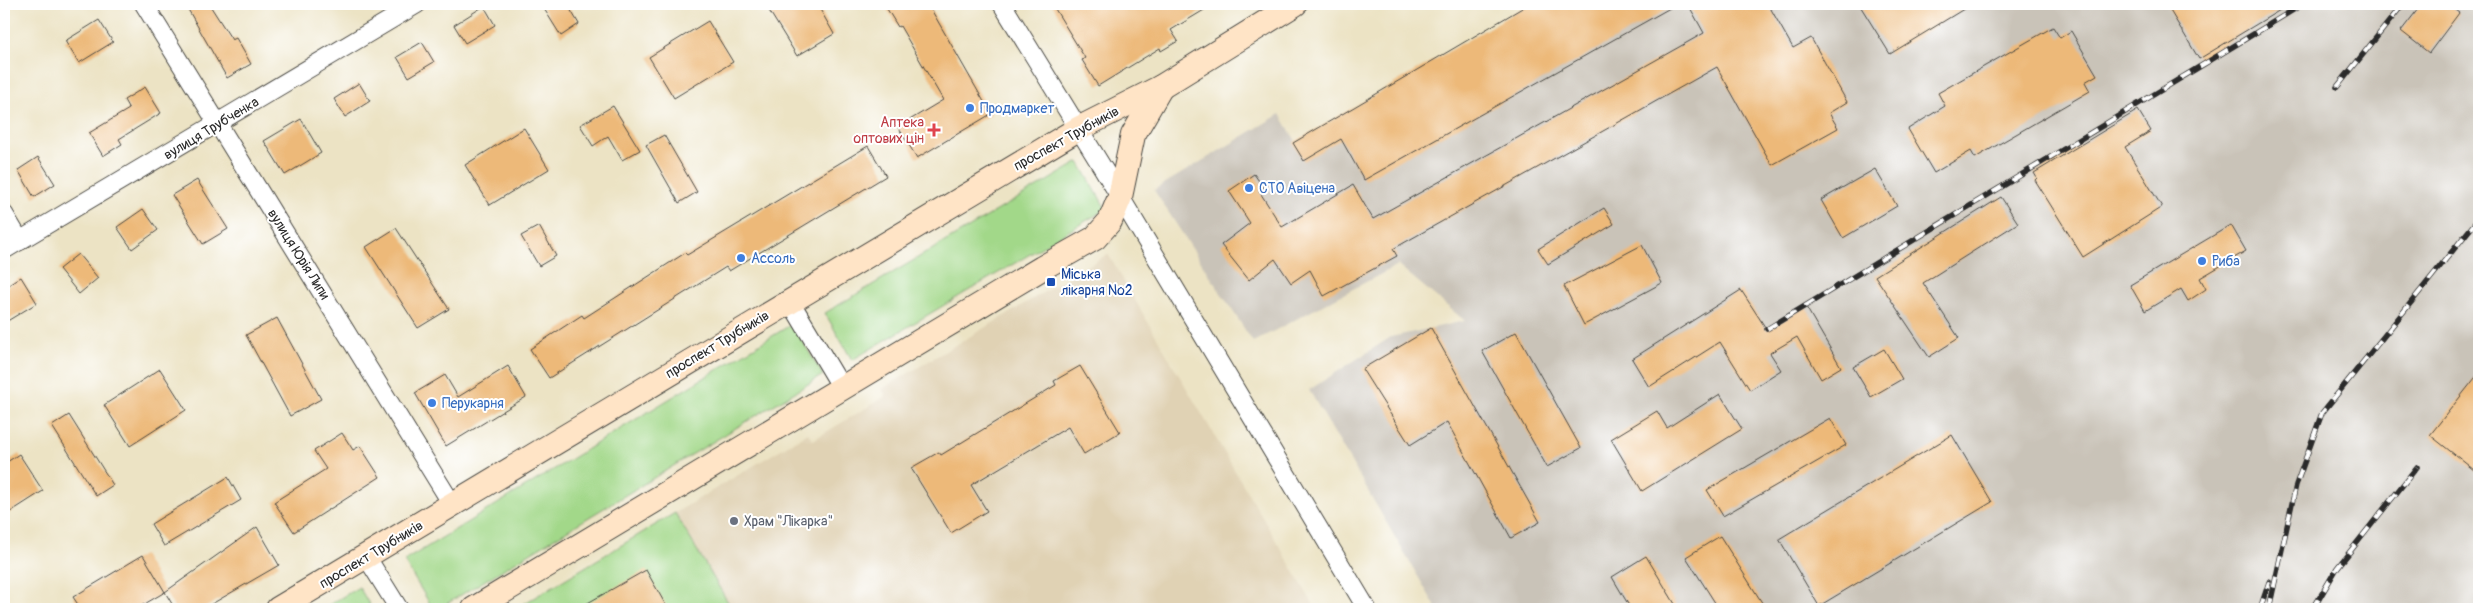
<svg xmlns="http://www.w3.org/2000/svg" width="2483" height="613" viewBox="0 0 2483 613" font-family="Pangolin,sans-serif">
<rect width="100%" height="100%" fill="#fff"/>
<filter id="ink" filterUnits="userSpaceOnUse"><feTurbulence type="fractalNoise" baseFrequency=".02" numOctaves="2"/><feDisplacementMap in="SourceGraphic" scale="10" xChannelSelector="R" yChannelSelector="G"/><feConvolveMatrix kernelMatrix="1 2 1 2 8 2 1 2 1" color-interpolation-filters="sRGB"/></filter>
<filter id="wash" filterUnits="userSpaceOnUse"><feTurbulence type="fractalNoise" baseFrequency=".0096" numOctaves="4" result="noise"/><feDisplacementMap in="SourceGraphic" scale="20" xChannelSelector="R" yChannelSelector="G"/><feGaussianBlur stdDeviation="1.12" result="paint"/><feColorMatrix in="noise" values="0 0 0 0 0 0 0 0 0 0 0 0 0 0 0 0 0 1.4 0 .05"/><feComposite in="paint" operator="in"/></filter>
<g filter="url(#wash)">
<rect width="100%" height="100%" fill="#ece3c4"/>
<polygon fill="#e0d2b4" points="1108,254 1316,609 732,609 675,513 808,433 813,440 886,396 882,389"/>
<polygon fill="#c9c3b8" points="1531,4 2479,4 2479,609 1437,609 1309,390 1391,337 1465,321 1398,265 1253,342 1154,190 1280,114 1297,143"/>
<g fill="#a2d889" stroke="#66825a">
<polygon points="1079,162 1106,209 852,360 825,313"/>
<polygon points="792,324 823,375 438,609 433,609 404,561"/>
<polygon points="675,513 732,609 515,609"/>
<polygon points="359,587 372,609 322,609"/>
</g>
<g id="blocks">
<g fill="#edb979">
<polygon points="185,4 209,4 232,40 236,38 251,64 227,78"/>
<polygon points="541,4 567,4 579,24 561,36"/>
<polygon points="765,4 817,4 834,34 797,56"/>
<polygon points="884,4 928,4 991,114 917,158 898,127 943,100 900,26 898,27"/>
<polygon points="1052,4 1214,4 1171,30 1178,41 1161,51 1160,48 1098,86 1082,60 1085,58"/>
<polygon points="1529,4 1677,4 1364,180 1341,139 1304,161 1293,143"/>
<polygon points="1688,4 1768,4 1793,48 1811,38 1847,102 1829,113 1838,128 1772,165 1717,67 1393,249 1397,256 1324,296 1310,270 1291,283 1275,259 1249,280 1221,245 1250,223 1229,191 1254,174 1264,188 1259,191 1282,227 1353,185 1373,219 1704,33"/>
<polygon points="1859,4 1972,4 1890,54"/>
<polygon points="2166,4 2290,4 2199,59"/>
<polygon points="2422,4 2447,4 2459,13 2429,53 2401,31"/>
<polygon points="484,6 495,25 465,43 454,25"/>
<polygon points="99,20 113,42 79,63 65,41"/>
<polygon points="708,21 733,62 674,98 649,57"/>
<polygon points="2053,27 2060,38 2071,31 2097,75 2085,82 2090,91 1975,158 1971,151 1934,173 1908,129 1945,106 1938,93"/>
<polygon points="422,42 434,62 409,77 397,57"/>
<polygon points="359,83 370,101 345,117 334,99"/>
<polygon points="145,87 161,113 119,139 122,144 103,156 89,133 129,109 124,100"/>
<polygon points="613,106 640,150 622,160 608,136 593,146 580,125"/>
<polygon points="2138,110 2151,131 2125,147 2162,207 2083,257 2035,180 2037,178 2034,173"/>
<polygon points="301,119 321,153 285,175 264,141"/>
<polygon points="524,128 549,169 490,205 465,165"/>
<polygon points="664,135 697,192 679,203 646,145"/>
<polygon points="868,146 886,176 729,271 726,267 549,378 530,349 582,315 584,318 685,253 687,255"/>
<polygon points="38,157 55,184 34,197 18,170"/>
<polygon points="1875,169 1897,206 1843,238 1821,200"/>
<polygon points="197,180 228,229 203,244 172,195"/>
<polygon points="2001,197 2018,223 1923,283 1959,338 1929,357 1875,276"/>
<polygon points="1604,208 1614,224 1548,264 1538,249"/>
<polygon points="143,209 158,230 132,249 117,227"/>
<polygon points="2231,225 2246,251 2200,278 2206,289 2188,301 2181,289 2145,311 2130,285"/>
<polygon points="539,226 556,256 539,266 521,236"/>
<polygon points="396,228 449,309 418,328 366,247"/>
<polygon points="1642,245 1662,283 1584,325 1564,286"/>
<polygon points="78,254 98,278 79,294 59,269"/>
<polygon points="21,277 37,303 4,323 4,288"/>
<polygon points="1741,290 1767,330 1806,307 1841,367 1821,379 1797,337 1770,353 1781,370 1750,390 1720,342 1649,387 1632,359"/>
<polygon points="277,318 321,399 290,416 246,335"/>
<polygon points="1431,328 1540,522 1511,538 1447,422 1410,445 1362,369"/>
<polygon points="1516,332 1581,448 1547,467 1482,351"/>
<polygon points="1884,349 1902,379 1871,397 1853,367"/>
<polygon points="508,366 526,397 446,446 415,393 445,375 458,397"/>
<polygon points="1080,366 1120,432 1084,454 1068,427 971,485 987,511 951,533 911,468 939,452 941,455 1056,385 1054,381"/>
<polygon points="160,369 186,410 130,446 104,405"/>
<polygon points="2479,373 2479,474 2430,435"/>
<polygon points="1720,394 1742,429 1642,491 1611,439 1657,411 1667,428"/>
<polygon points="69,415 113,485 96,496 52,426"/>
<polygon points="1830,418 1846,445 1723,516 1707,490"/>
<polygon points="342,433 353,450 360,446 380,477 294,532 274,502 326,469 314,451"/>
<polygon points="1952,435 1992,502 1819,606 1779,539"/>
<polygon points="19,454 43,491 4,516 4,464"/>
<polygon points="228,477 241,500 164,546 151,524"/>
<polygon points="257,527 279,565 203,609 175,609 165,592"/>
<polygon points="1720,536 1766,609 1719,609 1686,557"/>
<polygon points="143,555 165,592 136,609 81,609 73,597"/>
<polygon points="1646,556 1678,609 1631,609 1612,577"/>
<polygon points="646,570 668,609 577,609"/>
</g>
</g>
</g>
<g filter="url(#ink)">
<use href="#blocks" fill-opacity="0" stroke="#484742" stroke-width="1"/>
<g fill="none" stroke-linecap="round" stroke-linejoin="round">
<defs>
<g id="street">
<polyline points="144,4 452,504"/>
<polyline points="1002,4 1104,170 1367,609"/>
<polyline points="4,214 20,241"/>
<polyline points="4,250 417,4"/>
<polyline points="790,301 842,388"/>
<polyline points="366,556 399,609"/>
</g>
<g id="secondary">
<polyline points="278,609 1078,129 1161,87 1295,4"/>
<polyline points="474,609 1042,268 1095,238 1110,221 1120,197 1133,135 1161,87"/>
</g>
</defs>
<use href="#street" stroke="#484742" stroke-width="20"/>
<use href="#secondary" stroke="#484742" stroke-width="26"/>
<use href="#street" stroke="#fff" stroke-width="18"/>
<use href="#secondary" stroke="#ffe4c6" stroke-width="24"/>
<defs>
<g id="rail">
<polyline points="2337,87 2403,4"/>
<polyline points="1767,329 2303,4"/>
<polyline points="2260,609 2269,582"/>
<polyline points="2269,609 2296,485 2322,413 2479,218"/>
<polyline points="2313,609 2337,568 2417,467"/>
</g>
</defs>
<use href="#rail" stroke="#2b2b2b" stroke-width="5.5"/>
<use href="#rail" stroke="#fff" stroke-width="4" stroke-dasharray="11" stroke-linecap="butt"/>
</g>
</g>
<g fill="#3f7fe0" stroke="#fff" stroke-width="2">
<circle cx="970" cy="108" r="5"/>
<circle cx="1249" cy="188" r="5"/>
<circle cx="741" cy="258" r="5"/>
<circle cx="2202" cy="261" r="5"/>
<circle cx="432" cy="403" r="5"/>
</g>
<path fill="#e0444e" stroke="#fff" stroke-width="2" d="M931.5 122.5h5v5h5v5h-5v5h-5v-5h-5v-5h5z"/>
<rect fill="#1a4fb4" stroke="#fff" stroke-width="2" x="1046" y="277" width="10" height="10" rx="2.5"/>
<circle fill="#6b7280" stroke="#fff" stroke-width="2" cx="734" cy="521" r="5"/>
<g text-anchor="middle" stroke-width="4" stroke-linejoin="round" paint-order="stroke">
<g font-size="14" fill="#366cbe" stroke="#fff" text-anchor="start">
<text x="980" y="113">Продмаркет</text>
<text x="1259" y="193">СТО Авіцена</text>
<text x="751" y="263">Ассоль</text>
<text x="2212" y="266">Риба</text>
<text x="442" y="408">Перукарня</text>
</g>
<g font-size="14" fill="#be3a42" stroke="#fff" text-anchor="end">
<text x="924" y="127">Аптека<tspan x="924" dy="16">оптових цін</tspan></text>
</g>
<g font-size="14" fill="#2b2b2b" stroke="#fff">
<text transform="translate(211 128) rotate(-31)" y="5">вулиця Трубченка</text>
<text transform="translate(1066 138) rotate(-29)" y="5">проспект Трубників</text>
<text transform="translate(299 254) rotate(58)" y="5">вулиця Юрія Липи</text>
<text transform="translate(717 344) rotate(-31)" y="5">проспект Трубників</text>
<text transform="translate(371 554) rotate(-31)" y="5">проспект Трубників</text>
</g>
<g font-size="14" fill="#164399" stroke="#fff" text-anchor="start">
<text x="1061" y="279">Міська<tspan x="1061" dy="16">лікарня №2</tspan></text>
</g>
<g font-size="14" fill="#5b616d" stroke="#fff" text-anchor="start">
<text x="744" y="526">Храм "Лікарка"</text>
</g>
</g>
<rect width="2483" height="613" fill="none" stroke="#fff" stroke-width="20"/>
</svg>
